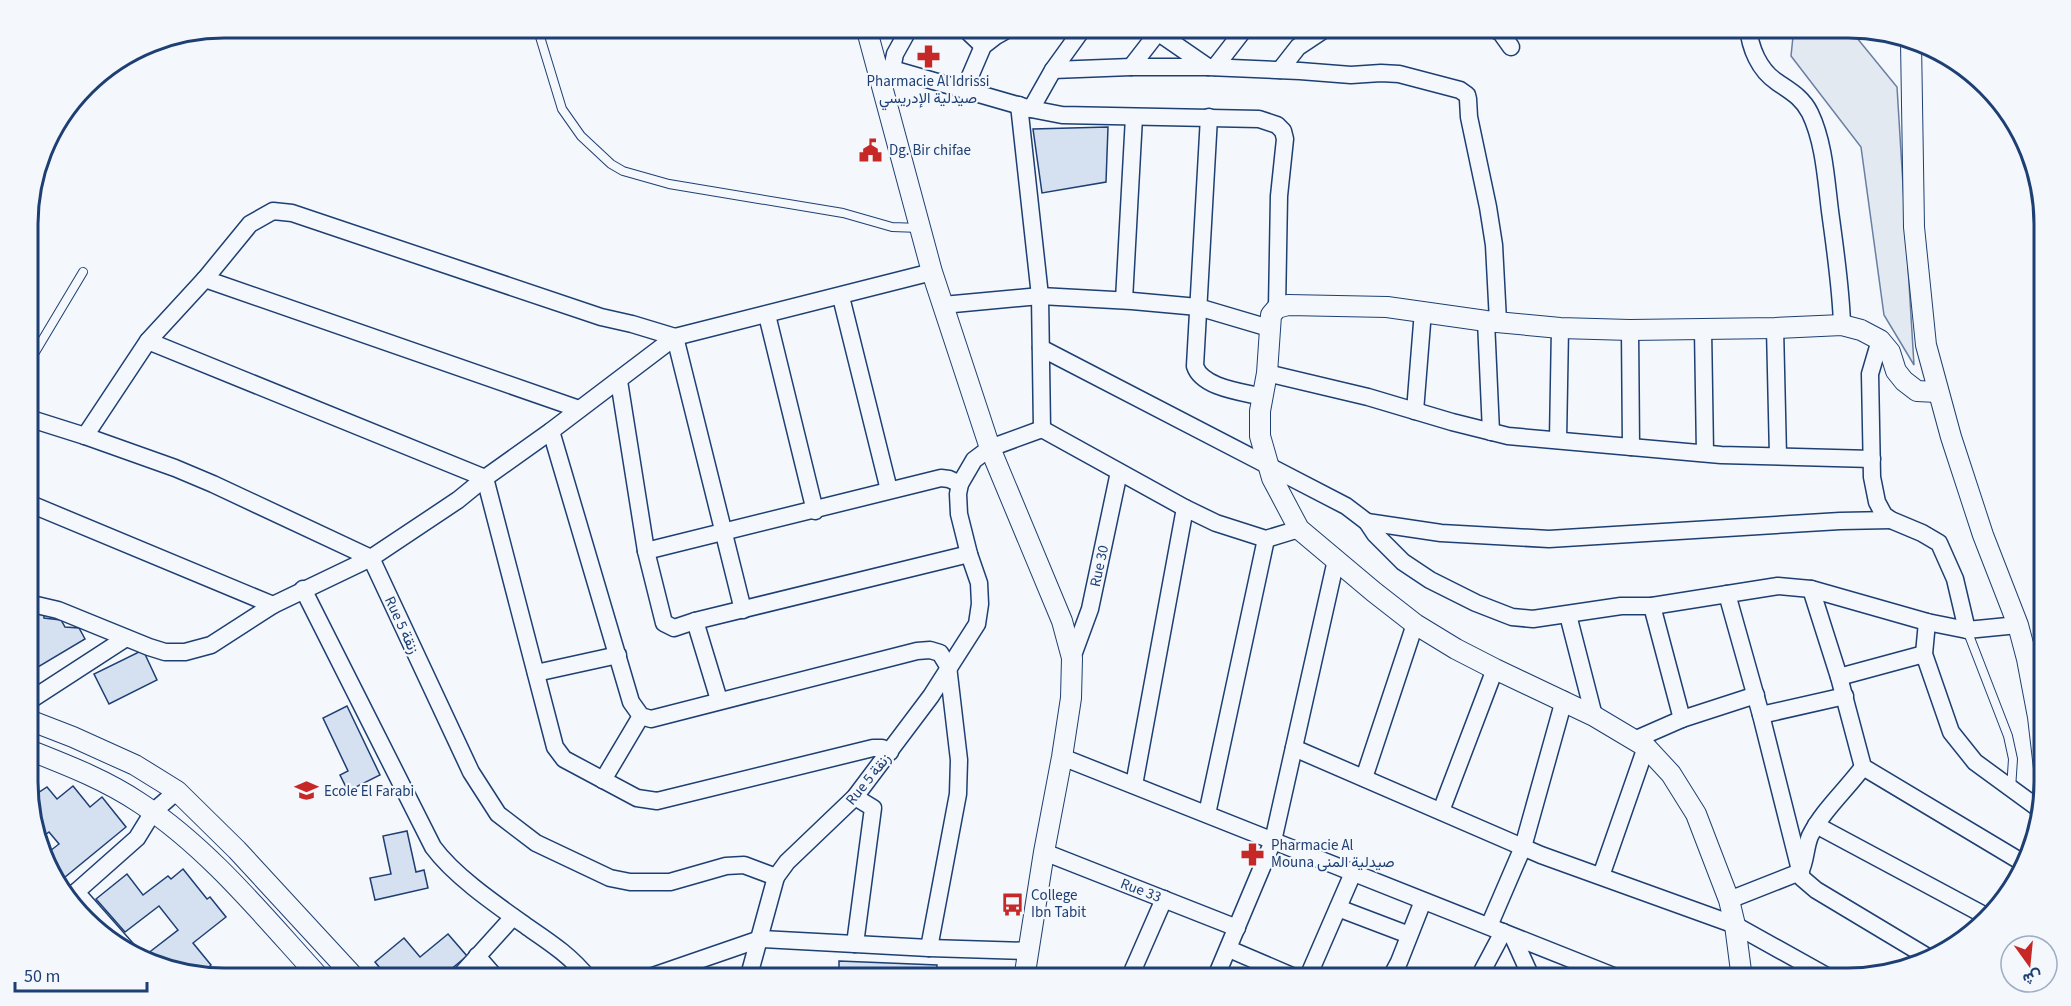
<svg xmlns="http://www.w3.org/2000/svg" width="2071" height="1006" viewBox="0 0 2071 1006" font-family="'Source Sans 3',Vazirmatn,sans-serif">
<rect width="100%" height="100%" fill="#f4f7fb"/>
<polygon fill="#e3e9f0" stroke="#687fa3" stroke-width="1.5" points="1794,27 1848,27 1897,87 1914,365 1884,315 1861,147 1791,56"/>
<g fill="#d5e0f0" stroke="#1d3f73" stroke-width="1.5">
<polygon points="1108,127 1106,182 1042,193 1033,129"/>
<polygon points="28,613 44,614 44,618 61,620 65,627 79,628 85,639 28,673"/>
<polygon points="143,650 157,680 109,704 94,674"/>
<polygon points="347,706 380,775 348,791 340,775 348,771 323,718"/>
<polygon points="73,786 90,807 102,797 126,827 59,882 45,847 47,846 50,851 59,844 49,832 41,838 29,808 29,799 47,787 57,799"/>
<polygon points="407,831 416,872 424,870 428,888 375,900 370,878 391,874 383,836"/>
<polygon points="183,869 207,899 210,897 226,917 193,943 211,965 201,974 155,963 147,954 178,930 159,906 125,932 96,899 127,874 143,895 168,876 171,879"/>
<polygon points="448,934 467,956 439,979 389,979 375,962 404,938 420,957"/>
<polygon points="839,961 937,965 936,979 839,979"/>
</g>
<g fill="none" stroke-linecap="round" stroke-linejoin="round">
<defs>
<g id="service">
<polyline points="537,27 562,109 581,136 611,164 623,171 669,184 843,213 892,227 920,228"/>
<polyline points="28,364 83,272"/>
<polyline points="1967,630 2008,736 2013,759 2011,789"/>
</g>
<g id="minor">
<polyline points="963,27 983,46"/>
<polyline points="1150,27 1208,67"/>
<polyline points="1491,27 1501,33 1511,47"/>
<path d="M1748,27C1750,48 1759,70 1777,82C1790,91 1802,97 1810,113C1824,142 1826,179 1830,211C1835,249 1841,287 1842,325"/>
<polyline points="1131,67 1162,27"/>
<polyline points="1215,67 1246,27"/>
<polyline points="878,68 892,69 1031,109 1062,115 1259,119 1277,125 1283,131 1285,139 1279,196 1277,308"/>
<polyline points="892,69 895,54 910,27"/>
<polyline points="1053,70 1131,67 1208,67 1300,71 1351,75 1381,73 1399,74 1460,90 1467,95 1468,99 1469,117 1488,207 1494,245 1498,321"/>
<polyline points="1280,70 1298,47 1328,27"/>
<polyline points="965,88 983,46 996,36 1012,27"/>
<polyline points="1019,105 1040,296 1042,429"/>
<polyline points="1031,109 1053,70 1084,27"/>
<path d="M1209,117L1195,366C1202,388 1243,392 1263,397"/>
<polyline points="205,279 579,409"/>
<polyline points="841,297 889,490"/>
<polyline points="1124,300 1134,117"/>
<polyline points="943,305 1040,296 1132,301 1198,307 1269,328"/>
<polyline points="767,315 815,511"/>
<polyline points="1486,321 1491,432"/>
<polyline points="1775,328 1778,456"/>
<polyline points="1703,329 1705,453"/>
<polyline points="1630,330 1631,447"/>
<polyline points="1880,340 1870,374 1872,477 1877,502 1884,515 1891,520 1922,533 1939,543 1955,579 1967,630"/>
<polyline points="148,341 485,478 555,747 564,759 637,798 657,801 873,748 882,748 890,752"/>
<polyline points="1041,348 1346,506 1367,522 1375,534 1403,562 1430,580 1476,603 1512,617 1533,619 1621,606 1652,606 1778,586 1811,589 1927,622 1967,630 2018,625"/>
<polyline points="1267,373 1368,397 1452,422 1508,436 1721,455 1872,459"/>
<polyline points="619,381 646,551 664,623 674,628 695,621 969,554"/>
<polyline points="1415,411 1423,311"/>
<polyline points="28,418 85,436 175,468 213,484 371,558 471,772 498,814 536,843 610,878 630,882 670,882 726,866 744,865 776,877 787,862 855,797 931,696 977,624 980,604 979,583 969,554 959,514 958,494 960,484 974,460 990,448 1042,429 1185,508 1216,523 1266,539 1299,529"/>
<polyline points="551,431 631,702 641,716 651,719 917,651 930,650 940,653 948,666 959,760 958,794 929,948"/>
<polyline points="85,436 148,341 205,279 250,224 273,211 292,213 601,317 632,324 675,337 743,610"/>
<polyline points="1558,440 1560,328"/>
<polyline points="28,503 273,605"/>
<polyline points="1367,522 1441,533 1549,539 1840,521 1891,520"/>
<polyline points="646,551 941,478 949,479 960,484"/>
<path d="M303,589L433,847C455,877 498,906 529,928C551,943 572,957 589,979"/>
<polyline points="1811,589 1839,677 1863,767 2025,864"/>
<polyline points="1727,594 1761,715 1802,878 1816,890 1926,956"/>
<polyline points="28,603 58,610 149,647 165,652 185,652 211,645 273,605 371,558 458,500 485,478 551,431 675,337 932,272"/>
<polyline points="1652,606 1682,719"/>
<polyline points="1568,615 1594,716"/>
<polyline points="695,621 719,700"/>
<polyline points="1927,622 1924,654 1951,732 1975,762 2038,808"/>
<polyline points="1072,658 1090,609 1119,472"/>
<polyline points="536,673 618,655"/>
<polyline points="1839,677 1924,654"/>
<polyline points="29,701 126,638"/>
<polyline points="1761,715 1845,696"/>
<polyline points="1634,740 1682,719 1756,695"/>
<polyline points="1294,748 1541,855 1735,925 1832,979"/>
<polyline points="1062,757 1621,979"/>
<polyline points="1364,778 1415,624"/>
<polyline points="603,780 641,716"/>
<polyline points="1134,785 1185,508"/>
<polyline points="1441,811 1495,669"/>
<polyline points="1207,814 1266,539"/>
<polyline points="1816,825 1984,915"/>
<polyline points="1044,852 1237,928"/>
<polyline points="1601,876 1646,747"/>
<polyline points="76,892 131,954"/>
<polyline points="67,900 137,838 153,812 177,791"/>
<path d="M1729,900L1800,872C1806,861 1805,848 1810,836C1823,810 1846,790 1863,767"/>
<polyline points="1338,908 1409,935"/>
<polyline points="1489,926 1523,847 1564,700"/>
<polyline points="1513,937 1532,979"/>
<polyline points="855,944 873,808 855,797"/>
<polyline points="1229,949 1299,979"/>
<polyline points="477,956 497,979"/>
<polyline points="457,979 513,917"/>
<polyline points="644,979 760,939 929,948 1029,951"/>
<polyline points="748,979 776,877"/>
<polyline points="1129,979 1164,899"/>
<polyline points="1215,979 1273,841 1336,560"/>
<polyline points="1307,979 1353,873"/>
<polyline points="1390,979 1399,962 1423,901"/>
<polyline points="1478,979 1503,932"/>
</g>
<g id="tertiary">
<polyline points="866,27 932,272 990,448 1062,621 1072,658 1071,698 1062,757 1044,852 1024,979"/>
<polyline points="1911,42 1914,227 1926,345 1951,437 1983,535 2018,625 2027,659 2038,717 2044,768"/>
<polyline points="29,720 73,737 135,765 177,791 237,850 356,979"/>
<path d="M29,750C67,765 106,780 140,803C210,849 265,918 321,979"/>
<polyline points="1742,979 1735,925 1729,900 1696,814 1671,774 1646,747 1594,716 1495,669 1456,649 1415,624 1374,592 1299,529 1272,478 1260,436 1260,411 1267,373 1271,315 1277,308 1288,305 1387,307 1486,321 1560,328 1630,330 1775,328 1842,325 1861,330 1880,340 1890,352 1896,371 1904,381 1917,391 1937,392"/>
</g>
</defs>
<use href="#service" stroke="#1d3f73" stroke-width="10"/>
<use href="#minor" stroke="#1d3f73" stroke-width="19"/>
<use href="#tertiary" stroke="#1d3f73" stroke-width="22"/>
<use href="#service" stroke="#f4f7fb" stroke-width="8"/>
<use href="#minor" stroke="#f4f7fb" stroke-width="16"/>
<use href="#tertiary" stroke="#f4f7fb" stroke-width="20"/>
</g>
<defs>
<symbol id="pharmacy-bare" viewBox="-9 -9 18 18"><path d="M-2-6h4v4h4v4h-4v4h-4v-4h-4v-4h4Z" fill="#c62828" stroke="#f4f7fb" stroke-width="2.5" paint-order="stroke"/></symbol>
<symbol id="civic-bare" viewBox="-9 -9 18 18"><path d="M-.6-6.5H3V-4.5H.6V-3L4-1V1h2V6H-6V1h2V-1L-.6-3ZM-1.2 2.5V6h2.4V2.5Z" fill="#c62828" stroke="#f4f7fb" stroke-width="2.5" paint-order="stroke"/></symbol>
<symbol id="school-bare" viewBox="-9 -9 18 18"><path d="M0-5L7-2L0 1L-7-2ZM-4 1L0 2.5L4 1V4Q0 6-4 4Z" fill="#c62828" stroke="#f4f7fb" stroke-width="2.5" paint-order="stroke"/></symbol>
<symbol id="bus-bare" viewBox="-9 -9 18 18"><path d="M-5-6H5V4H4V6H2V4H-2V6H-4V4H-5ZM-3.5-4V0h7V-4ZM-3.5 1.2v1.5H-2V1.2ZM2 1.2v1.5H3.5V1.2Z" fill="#c62828" stroke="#f4f7fb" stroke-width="2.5" paint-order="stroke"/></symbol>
</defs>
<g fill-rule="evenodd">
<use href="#pharmacy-bare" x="912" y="40" width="33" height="33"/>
<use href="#civic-bare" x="854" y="134" width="33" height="33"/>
<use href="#school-bare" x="290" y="774" width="33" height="33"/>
<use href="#pharmacy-bare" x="1236" y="838" width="33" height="33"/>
<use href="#bus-bare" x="996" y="888" width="33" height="33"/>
</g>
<g text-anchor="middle" stroke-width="4.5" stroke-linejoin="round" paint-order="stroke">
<g font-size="15" fill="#1d3f73" stroke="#f4f7fb" text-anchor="start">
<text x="928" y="86" text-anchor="middle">Pharmacie Al Idrissi<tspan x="928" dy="17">صيدلية الإدريسي</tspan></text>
<text x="889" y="155">Dg. Bir chifae</text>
<text x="324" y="796">Ecole El Farabi</text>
<text x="1271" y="850">Pharmacie Al<tspan x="1271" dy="17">Mouna صيدلية المنى</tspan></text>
<text x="1031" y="900">College<tspan x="1031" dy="17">Ibn Tabit</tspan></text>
</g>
<g font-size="15" fill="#1d3f73" stroke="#f4f7fb">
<text transform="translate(1099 566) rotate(-78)" y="5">Rue 30</text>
<text transform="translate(402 625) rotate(65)" y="5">Rue 5 زنقة</text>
<text transform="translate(868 779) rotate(-51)" y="5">Rue 5 زنقة</text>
<text transform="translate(1141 890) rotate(21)" y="5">Rue 33</text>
</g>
</g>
<path d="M0 0H2071V1006H0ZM224 38H1848A186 186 0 0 1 2034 224V782A186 186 0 0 1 1848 968H224A186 186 0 0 1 38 782V224A186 186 0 0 1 224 38Z" fill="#f4f7fb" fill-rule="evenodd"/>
<path fill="none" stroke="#1d3f73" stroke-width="3" d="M224 38H1848A186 186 0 0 1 2034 224V782A186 186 0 0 1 1848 968H224A186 186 0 0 1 38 782V224A186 186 0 0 1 224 38Z"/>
<g transform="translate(2029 964) rotate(165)"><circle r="28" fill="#f4f7fb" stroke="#9eadc5" stroke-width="1.5"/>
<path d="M0-4.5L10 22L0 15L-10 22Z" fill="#c62828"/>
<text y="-9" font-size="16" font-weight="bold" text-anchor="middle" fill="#1d3f73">ش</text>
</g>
<path d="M15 982v9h132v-9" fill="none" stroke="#1d3f73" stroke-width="3"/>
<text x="24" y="982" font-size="18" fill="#1d3f73" stroke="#f4f7fb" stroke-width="4.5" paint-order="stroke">50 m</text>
</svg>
